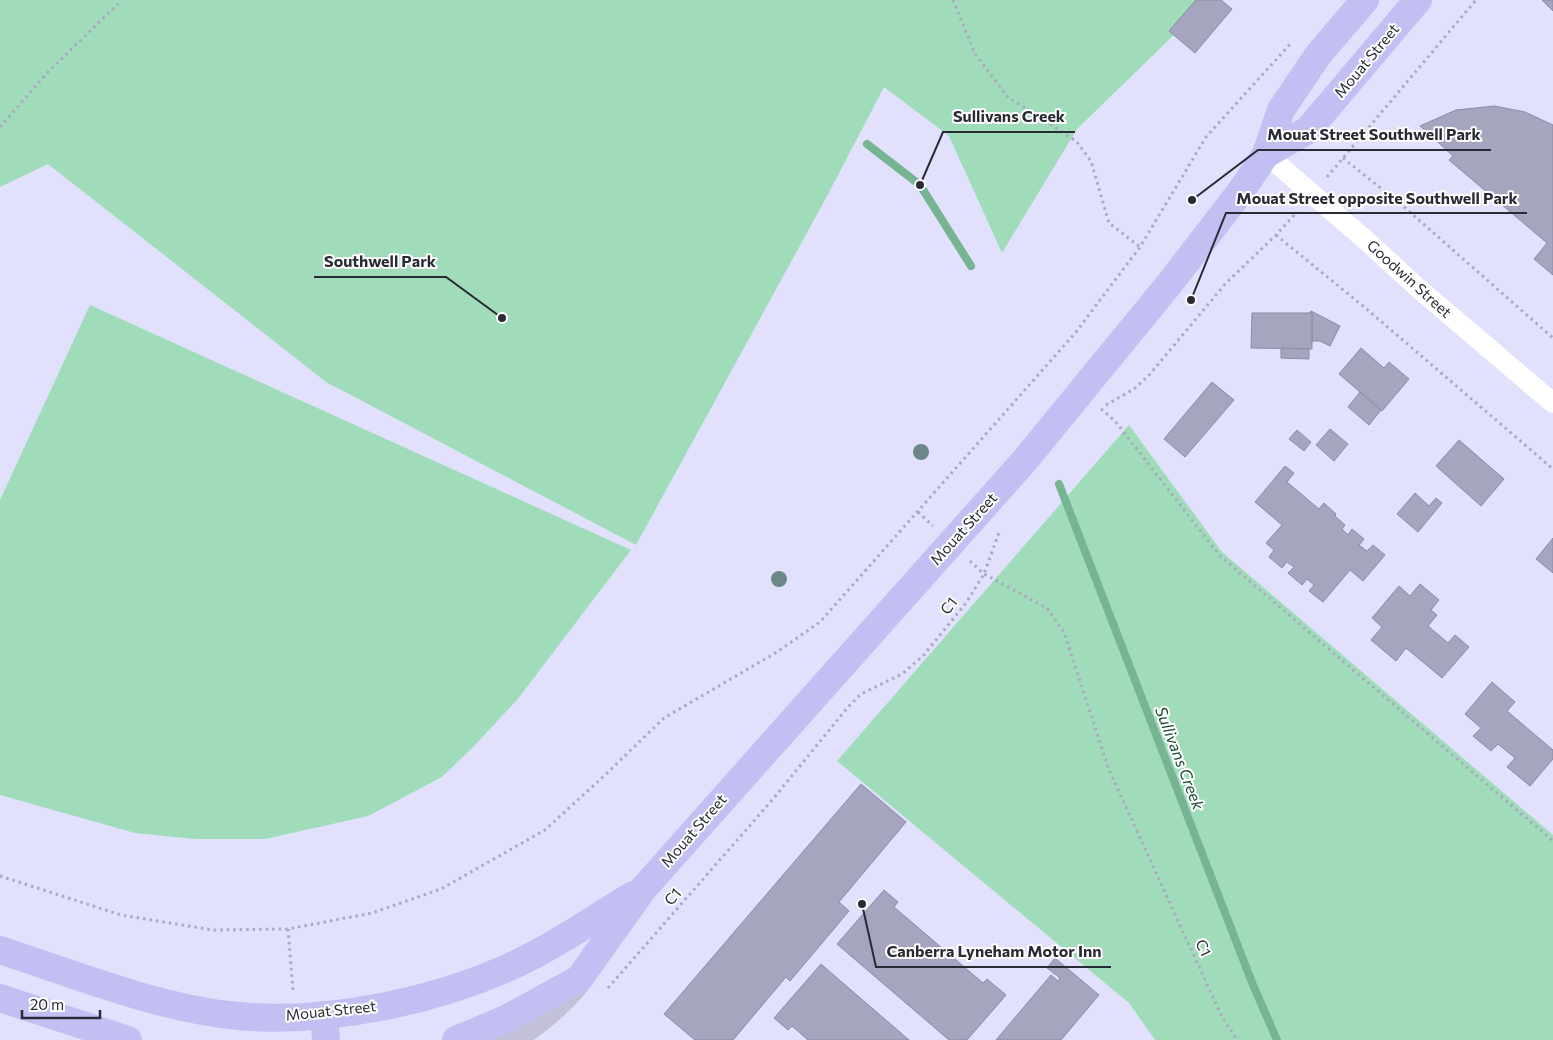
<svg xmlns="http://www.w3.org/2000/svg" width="1553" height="1040" viewBox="0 0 1553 1040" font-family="Commissioner,sans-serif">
<rect width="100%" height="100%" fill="#e1e1fd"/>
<g fill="#a0dcba">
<polygon points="0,0 1210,0 1077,129 1002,253 949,136 884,87 826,198 636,545 326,382 48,164 0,187"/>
<polygon points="90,305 631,550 517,700 473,747 442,777 368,816 265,839 195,839 135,833 0,795 0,500"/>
<polygon points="1129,425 1222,552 1553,835 1553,1040 1155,1040 1129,1003 837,761"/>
</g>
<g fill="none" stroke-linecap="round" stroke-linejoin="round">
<g stroke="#76b492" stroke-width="8">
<polyline points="867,144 920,185 971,266"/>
<polyline points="1059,484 1253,985 1277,1040"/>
</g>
</g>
<g fill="#a5a5bf" stroke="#8b8ba4">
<polygon points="1196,0 1221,0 1232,9 1195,53 1169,31"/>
<polygon points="1542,0 1553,0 1553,11"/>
<polygon points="1494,106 1525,112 1553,125 1553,275 1534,259 1547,243 1449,160 1453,156 1420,126 1456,110"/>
<polygon points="1311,311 1340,326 1330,346 1320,341 1312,341 1312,313 1308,314"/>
<polygon points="1252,313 1312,313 1312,349 1251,348"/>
<polygon points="1281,348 1309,349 1309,359 1281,358"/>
<polygon points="1361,348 1384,368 1389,362 1409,379 1382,411 1339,374"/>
<polygon points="1212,382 1234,400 1185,457 1164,439"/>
<polygon points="1360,392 1381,410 1369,425 1348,407"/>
<polygon points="1330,429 1348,444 1334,461 1316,445"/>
<polygon points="1297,430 1311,442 1304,451 1289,439"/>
<polygon points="1459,440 1504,479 1481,506 1436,466"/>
<polygon points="1285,466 1294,473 1287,482 1319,509 1324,503 1336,514 1335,516 1345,525 1342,529 1348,535 1352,529 1364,539 1359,545 1367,551 1373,545 1385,555 1363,581 1350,570 1323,602 1309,591 1314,585 1307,579 1302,585 1288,573 1294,567 1287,562 1282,568 1269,557 1274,550 1266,543 1282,525 1255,502"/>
<polygon points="1415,493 1429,506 1436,498 1442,503 1418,532 1397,514"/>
<polygon points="1553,538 1553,573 1536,559"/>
<polygon points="1420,584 1439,600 1431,610 1437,615 1428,626 1448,643 1455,635 1469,647 1442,678 1406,648 1396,661 1371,640 1382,627 1372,618 1399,586 1410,596"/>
<polygon points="1492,682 1515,702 1507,711 1553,750 1553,759 1530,786 1507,767 1515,758 1498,744 1491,751 1473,736 1481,728 1465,714"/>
<polygon points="861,784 906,822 839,902 849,911 790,981 786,977 733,1040 695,1040 664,1014"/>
<polygon points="884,890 898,902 894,907 983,983 987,979 1006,995 967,1040 949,1040 837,944"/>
<polygon points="1055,958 1099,995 1061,1040 996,1040 1051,975 1058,981 1060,978 1047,968"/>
<polygon points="821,964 909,1040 808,1040 792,1026 788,1030 774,1018"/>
</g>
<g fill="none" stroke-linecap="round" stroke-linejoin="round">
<g stroke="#a9a9c0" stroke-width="3" stroke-dasharray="2.5 4" stroke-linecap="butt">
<polyline points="953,0 975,54 1008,97 1076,141 1091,161 1109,223 1140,247"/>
<polyline points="0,127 47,73 122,0"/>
<polyline points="1343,158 1403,206 1553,338"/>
<polyline points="1327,177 1476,0"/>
<polyline points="1276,235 1369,311 1553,469"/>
<polyline points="1106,405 1134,389 1150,374 1226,283 1276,235 1297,212"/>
<polyline points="1101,409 1115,421 1219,555 1553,841"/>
<polyline points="918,512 933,526"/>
<polyline points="970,561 984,574 1047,608 1064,632 1109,770 1222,1017 1237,1040"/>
<polyline points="0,876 121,915 213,930 288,929 372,913 441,889 545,830 605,775 664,718 777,652 820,622 1076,332 1140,247 1206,137 1292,42"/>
<polyline points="288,929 293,990"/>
<polyline points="608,988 773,799 848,707 861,694 902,674 923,656 966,603 984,574 1000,530"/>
</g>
<polyline stroke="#fff" stroke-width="20" points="1266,154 1369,243 1418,288 1553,403"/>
<path stroke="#c2c1d7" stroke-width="28" d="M507,1040C534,1025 555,1007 575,984"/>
<g stroke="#c2c0f3" stroke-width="28">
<polyline points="1266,154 1308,130 1418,0"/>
<path d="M0,950C73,974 153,1006 229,1015C322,1026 443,1001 526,959C563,941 598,916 633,895"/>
<polyline points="0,998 128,1040"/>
<polyline points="324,1015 326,1040"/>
<polyline points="456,1040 506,1019 579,979 643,889 1026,459 1170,283 1241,191 1266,154 1281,110 1318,55 1365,0"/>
</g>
</g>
<g fill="#6b8788">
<circle cx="921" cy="452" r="8"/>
<circle cx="779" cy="579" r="8"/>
</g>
<g text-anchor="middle" stroke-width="4" stroke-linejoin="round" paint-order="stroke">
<g font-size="15" fill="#2a2a35" stroke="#fff">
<text transform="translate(1367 61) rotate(-50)" y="5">Mouat Street</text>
<text transform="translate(1409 279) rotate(42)" y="5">Goodwin Street</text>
<text transform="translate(964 529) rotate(-48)" y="5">Mouat Street</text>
<text transform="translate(949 606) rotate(-52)" y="5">C1</text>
<text transform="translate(694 831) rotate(-49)" y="5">Mouat Street</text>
<text transform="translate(673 897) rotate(-49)" y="5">C1</text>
<text transform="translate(1203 948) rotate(65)" y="5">C1</text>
<text transform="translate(331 1011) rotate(-6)" y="5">Mouat Street</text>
</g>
<g font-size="16" font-style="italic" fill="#194a32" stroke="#fff">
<text transform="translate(1180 758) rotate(69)" y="6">Sullivans Creek</text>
</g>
</g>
<path fill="none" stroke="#2a2a35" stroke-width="2" d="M920 185L943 132H1075M1192 200L1258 150H1491M1191 300L1226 213H1527M502 318L446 277H314M862 904L876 967H1111"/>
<g fill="#2a2a35" stroke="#fff" stroke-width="2">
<circle cx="920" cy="185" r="5"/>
<circle cx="1192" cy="200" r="5"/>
<circle cx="1191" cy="300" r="5"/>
<circle cx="502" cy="318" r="5"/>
<circle cx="862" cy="904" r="5"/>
</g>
<g font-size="16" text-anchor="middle" font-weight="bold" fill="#2a2a35" stroke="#fff" stroke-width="4" stroke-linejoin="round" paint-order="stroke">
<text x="1009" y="122">Sullivans Creek</text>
<text x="1374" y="140">Mouat Street Southwell Park</text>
<text x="1377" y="204">Mouat Street opposite Southwell Park</text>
<text x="380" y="267">Southwell Park</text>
<text x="994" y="957">Canberra Lyneham Motor Inn</text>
</g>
<path d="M22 1010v8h78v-8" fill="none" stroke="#2a2a35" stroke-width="2.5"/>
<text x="30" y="1010" font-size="15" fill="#2a2a35" stroke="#ffffff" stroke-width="4" paint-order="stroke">20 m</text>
</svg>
